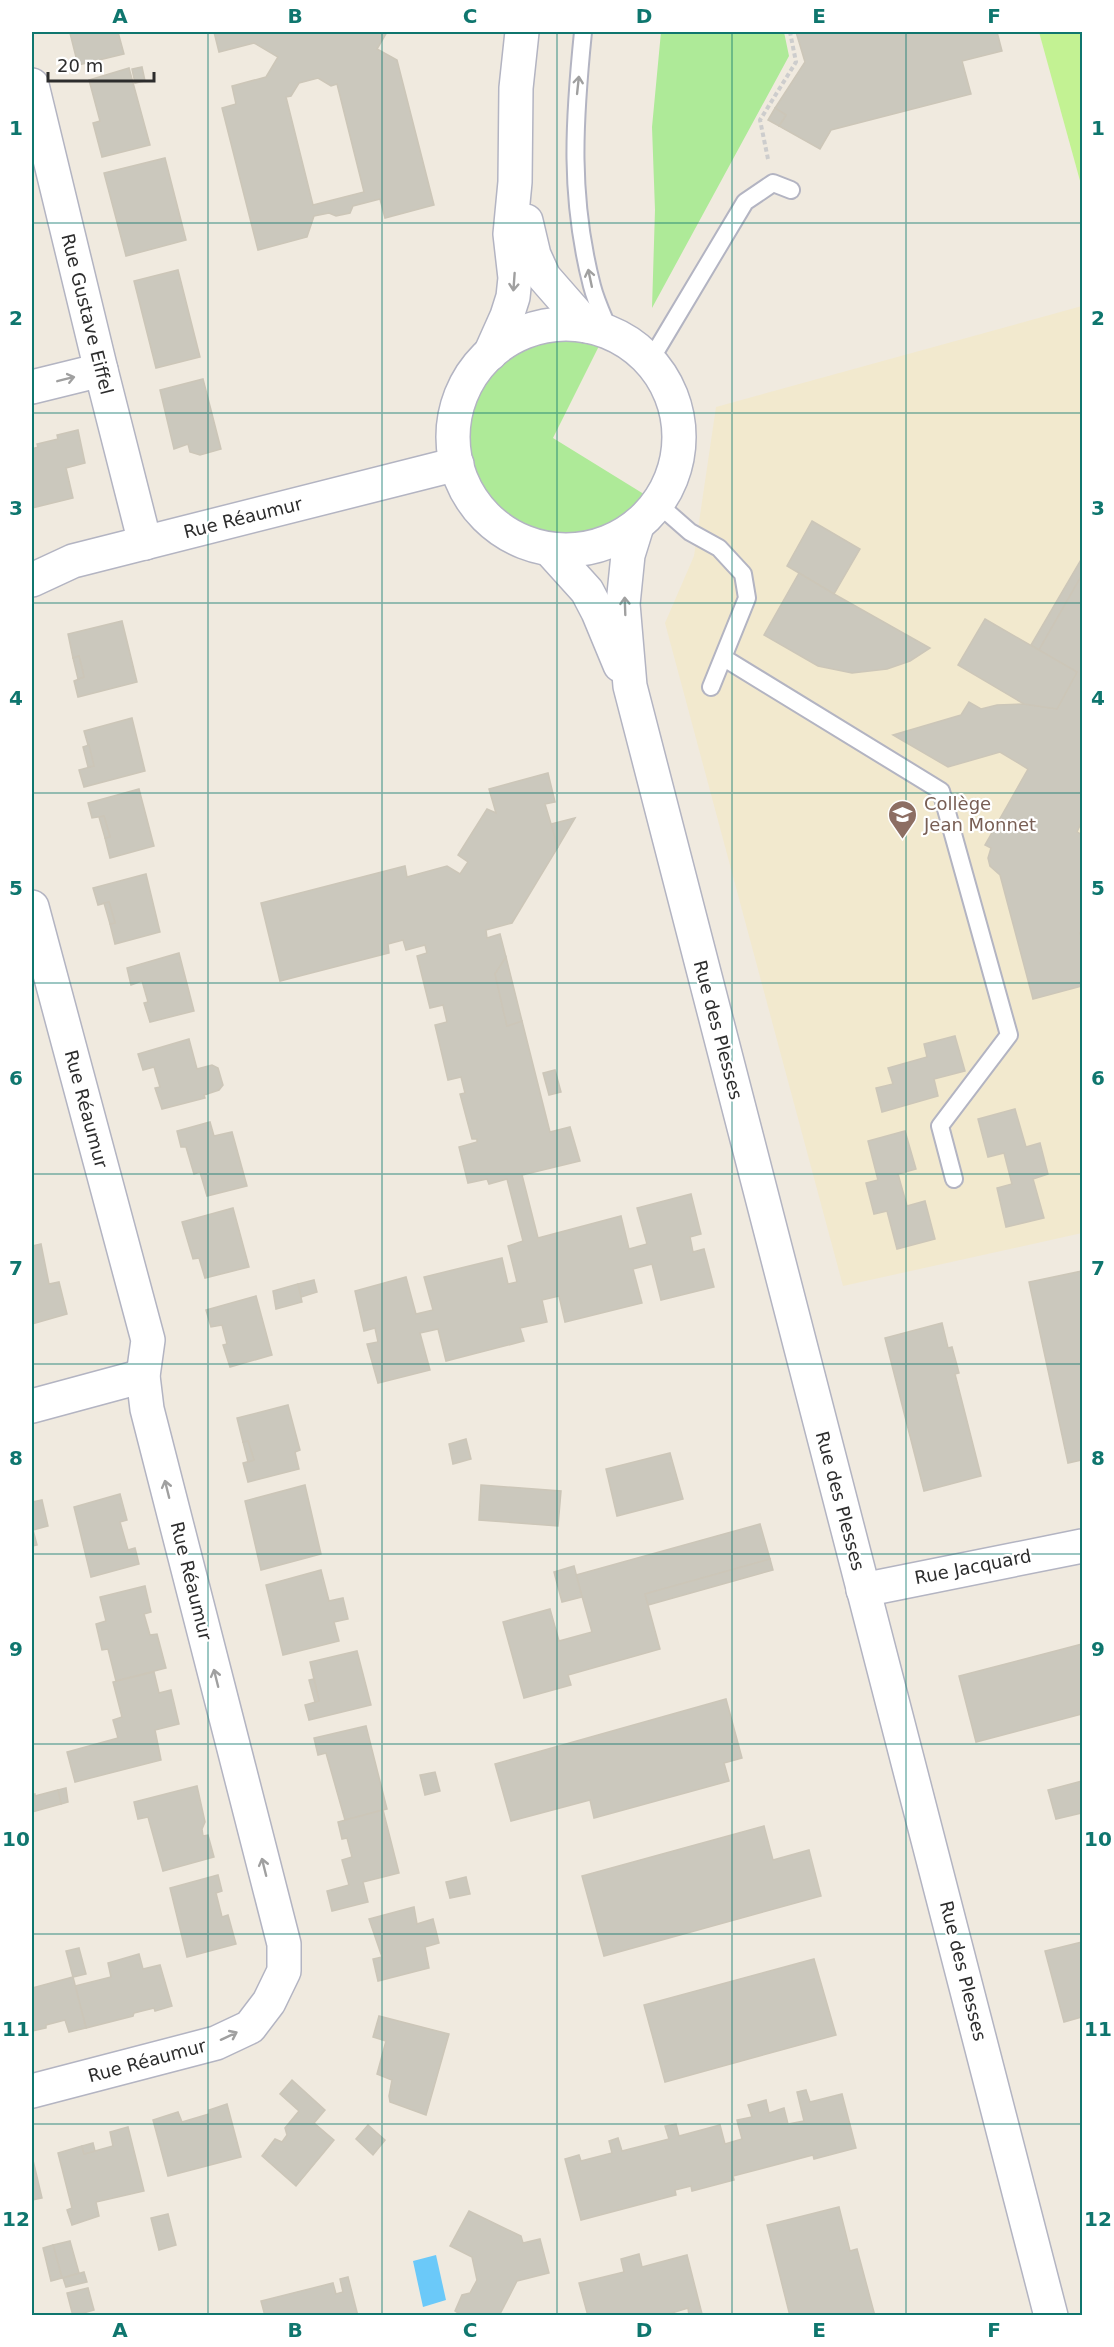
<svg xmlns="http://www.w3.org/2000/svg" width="1114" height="2347" viewBox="0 0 1114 2347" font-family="'DejaVu Sans',sans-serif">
<rect width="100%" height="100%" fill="#f0eadf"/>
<polygon fill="#f2e9ce" points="1082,306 1082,1233 843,1286 665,623 694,556 716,407"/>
<g fill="#aeea98">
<polygon points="661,32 784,32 789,56 652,308 655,210 652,127"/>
<polygon points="567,338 601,342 553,438 647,496 627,515 603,529 562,536 527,527 496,508 472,472 467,433 471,405 493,365 533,342"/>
</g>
<polygon fill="#c3f293" points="1039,32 1082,32 1082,188"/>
<polygon fill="#6bc9f9" points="436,2255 446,2300 423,2307 413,2261"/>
<g fill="#cbc8bd" stroke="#ccc6b8" stroke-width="1.5" fill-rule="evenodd">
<polygon points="76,32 118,32 124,54 78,65 70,33"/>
<path d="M214,32H387L377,49L397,60L434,205L385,218L380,199L353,206L350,213L336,216L329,213L314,216L307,237L258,250L222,108L236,104L232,86L266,77L278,57L254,43L219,52ZM318,78L331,86L337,84L364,192L313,205L286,97L291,96L299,83Z"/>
<polygon points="796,32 997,32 1002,51 962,61 971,94 831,130 820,149 779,126 786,115 775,108 805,62"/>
<polygon points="142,67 145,81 135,83 132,69"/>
<polygon points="129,68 150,145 102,157 93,123 100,121 89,80"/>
<polygon points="775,108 786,115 779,126 768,120"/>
<polygon points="165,158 186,240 126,256 104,173"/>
<polygon points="178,270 200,357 156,368 134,281"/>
<polygon points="203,379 221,449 200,455 190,452 188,444 174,449 160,390"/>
<polygon points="78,430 85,463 66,468 73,498 32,508 32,449 38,447 37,444 58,439 57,435"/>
<polygon points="812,521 860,549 834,594 787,566"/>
<polygon points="1082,558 1082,575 1039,650 1031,645"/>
<polygon points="799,573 834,594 930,648 910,661 887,669 852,673 818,666 764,635"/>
<polygon points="1082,575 1082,821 1077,832 1082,835 1082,933 1080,933 1082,942 1082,986 1033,999 1000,875 990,866 988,858 991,848 985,845 1028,769 1000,752 948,767 893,735 961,715 969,702 981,709 997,705 1024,704 1057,709 1077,672 1039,650"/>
<polygon points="985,619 1077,672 1057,709 1024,704 958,665"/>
<polygon points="122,621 137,682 78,697 74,681 84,677 79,656 73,658 68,634"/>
<polygon points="79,656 84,677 78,679 73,658"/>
<polygon points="132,718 145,771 84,787 79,770 94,766 84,731"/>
<polygon points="89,745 94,766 88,767 83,747"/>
<polygon points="548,773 555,802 545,804 558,847 512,923 486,930 487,938 500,934 506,957 495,974 507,1026 522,1021 550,1132 570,1127 580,1161 522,1175 538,1238 621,1216 629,1249 647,1244 637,1208 691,1194 701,1234 690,1237 693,1252 704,1249 714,1287 661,1300 652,1264 633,1269 642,1303 565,1322 559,1296 542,1300 547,1322 520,1328 524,1341 446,1361 438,1329 420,1333 430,1370 378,1383 367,1344 378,1342 375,1328 364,1331 355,1291 406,1277 416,1314 433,1310 424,1277 502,1258 508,1284 517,1282 508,1246 523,1241 507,1179 489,1184 487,1179 468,1183 459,1147 477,1142 477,1139 472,1139 460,1094 465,1093 461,1077 448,1080 435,1025 447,1022 443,1005 430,1008 417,956 427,953 425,945 406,950 403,940 388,944 389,953 280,981 261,903 405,866 407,877 447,866 460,874 468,862 458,855 487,809 496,813 489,789"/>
<polygon points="139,789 154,846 110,858 105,838 110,837 104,816 92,818 88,803"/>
<polygon points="104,816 110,837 105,838 99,817"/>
<polygon points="575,818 558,847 551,824"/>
<polygon points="146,874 160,932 115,944 110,924 115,923 109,902 98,905 93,888"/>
<polygon points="109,902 115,923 110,924 104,903"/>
<polygon points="179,953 194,1011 150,1022 144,1003 148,1002 142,981 131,985 127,968"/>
<polygon points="506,957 522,1021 507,1026 495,974"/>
<polygon points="955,1036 965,1071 934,1079 938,1096 882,1112 876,1088 893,1084 888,1068 927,1057 924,1044"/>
<polygon points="189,1039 197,1069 212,1065 218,1068 223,1085 219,1090 204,1095 205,1098 162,1109 155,1088 160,1087 154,1067 143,1070 138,1054"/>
<polygon points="555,1070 561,1092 549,1095 543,1073"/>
<polygon points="1015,1109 1026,1147 1040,1143 1048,1174 1033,1179 1044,1218 1006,1227 997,1188 1012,1184 1004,1153 988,1157 978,1119"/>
<polygon points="210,1122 214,1136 232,1132 247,1186 207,1196 200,1172 194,1174 186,1147 181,1147 177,1131"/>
<polygon points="905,1131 916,1169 898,1174 907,1206 925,1201 935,1239 897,1249 887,1211 874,1214 866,1183 878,1180 868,1141"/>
<polygon points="233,1208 249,1267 205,1278 199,1258 193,1259 182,1222"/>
<polygon points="41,1244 49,1284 59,1282 67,1314 32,1324 32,1246"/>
<polygon points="1082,1271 1082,1460 1068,1463 1029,1282"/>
<polygon points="314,1280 317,1292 301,1297 298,1284"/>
<polygon points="298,1284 302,1302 276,1309 273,1291"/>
<polygon points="256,1296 272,1355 230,1367 223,1345 227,1344 222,1325 211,1327 206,1310"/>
<polygon points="942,1323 948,1348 952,1347 959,1373 955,1374 981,1476 924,1491 885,1338"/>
<polygon points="288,1405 300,1450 295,1452 299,1469 248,1482 243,1463 254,1460 248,1441 243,1442 237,1418"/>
<polygon points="466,1439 471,1459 453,1464 449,1444"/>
<polygon points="248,1441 254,1460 248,1462 243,1442"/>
<polygon points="670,1453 683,1499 617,1516 606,1469"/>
<polygon points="305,1485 321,1554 261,1570 245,1501"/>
<polygon points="481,1485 561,1491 558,1526 479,1520"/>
<polygon points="120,1494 127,1520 120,1522 128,1550 135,1548 139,1564 91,1577 74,1507"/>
<polygon points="42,1500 48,1526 33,1530 37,1545 32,1546 32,1502"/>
<polygon points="760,1524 770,1559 645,1594 660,1649 568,1675 571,1685 524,1698 503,1622 550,1609 559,1641 592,1632 576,1575"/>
<polygon points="770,1559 773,1570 648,1605 645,1594"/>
<polygon points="574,1566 582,1597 562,1602 554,1572"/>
<polygon points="321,1570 329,1601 343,1598 348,1619 334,1622 339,1641 283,1655 266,1585"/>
<polygon points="145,1586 151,1612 144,1614 150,1635 157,1634 166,1668 116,1681 108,1649 102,1650 96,1624 106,1621 100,1597"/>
<polygon points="1082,1644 1082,1714 976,1742 959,1676"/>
<polygon points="357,1651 371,1705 309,1720 305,1705 319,1701 310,1662"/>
<polygon points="154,1672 159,1693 171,1690 179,1724 155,1730 161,1760 75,1782 67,1752 118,1738 113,1720 122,1717 113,1682"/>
<polygon points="314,1679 319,1701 315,1702 309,1680"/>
<polygon points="726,1699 742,1758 724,1763 729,1781 594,1818 590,1800 511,1821 495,1764"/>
<polygon points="366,1726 387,1809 345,1820 326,1753 318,1755 314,1738"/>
<polygon points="435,1772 440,1791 425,1795 420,1775"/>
<polygon points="1082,1781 1082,1813 1056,1819 1048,1790"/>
<polygon points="197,1786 205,1822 202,1829 203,1836 208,1835 214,1857 163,1871 148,1817 138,1819 134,1802"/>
<polygon points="66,1788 68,1802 61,1804 58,1790"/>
<polygon points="58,1790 61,1804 32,1812 32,1794 35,1794 35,1796"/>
<polygon points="383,1810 399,1873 363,1882 368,1902 332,1911 327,1891 349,1885 342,1860 352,1857 347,1838 342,1839 338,1822"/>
<polygon points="764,1826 773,1860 809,1850 821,1896 604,1956 582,1876"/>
<polygon points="218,1875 222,1891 216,1893 222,1917 228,1915 236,1944 187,1957 170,1888"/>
<polygon points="466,1877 470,1894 450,1898 446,1882"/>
<polygon points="414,1907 417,1924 433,1919 439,1943 425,1947 429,1968 378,1981 373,1959 382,1957 369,1919"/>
<polygon points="1082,1942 1082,2017 1064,2022 1045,1951"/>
<polygon points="79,1948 86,1974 73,1977 66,1951"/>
<polygon points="139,1954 143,1969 160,1965 172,2006 155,2011 154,2008 134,2013 133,2016 86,2028 75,1986 111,1977 108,1963"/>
<polygon points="814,1959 836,2035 665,2082 644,2005"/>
<polygon points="73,1977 86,2028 69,2032 65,2020 46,2025 46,2028 32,2031 32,1988"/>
<polygon points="379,2016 449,2034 426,2115 390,2102 389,2096 392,2080 377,2074 386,2041 373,2037"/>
<polygon points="292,2080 325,2110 314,2123 334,2140 296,2186 262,2156 275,2139 282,2142 287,2135 285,2128 299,2111 280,2094"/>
<polygon points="806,2090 810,2102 842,2094 856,2148 814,2159 813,2155 733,2176 734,2180 692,2191 691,2186 675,2190 676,2195 581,2220 565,2159 579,2155 581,2161 612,2153 609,2141 618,2138 622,2151 669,2139 665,2126 676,2124 679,2136 720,2125 725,2144 742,2139 737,2120 752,2117 748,2105 766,2100 769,2113 784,2108 788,2124 804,2121 797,2092"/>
<polygon points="227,2104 241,2157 168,2176 153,2120 178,2112 182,2122 209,2114 209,2110"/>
<polygon points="368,2125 385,2140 373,2155 356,2139"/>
<polygon points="128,2127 144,2191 96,2202 99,2216 72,2225 67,2210 72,2208 58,2153 82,2146 84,2154 113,2146 110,2132"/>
<polygon points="93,2143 95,2151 84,2154 82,2146"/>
<polygon points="32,2156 42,2198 32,2200"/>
<polygon points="839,2207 850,2251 857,2249 875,2316 790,2316 767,2225"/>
<polygon points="469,2211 521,2236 523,2243 540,2239 549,2273 517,2281 499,2316 463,2316 455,2311 462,2295 470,2293 477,2280 472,2257 450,2246"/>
<polygon points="168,2214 176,2245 159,2250 151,2218"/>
<polygon points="70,2241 79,2273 62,2278 53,2245"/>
<polygon points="53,2245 62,2278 51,2281 43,2248"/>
<polygon points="639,2254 642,2267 687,2255 702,2314 689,2316 688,2308 662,2316 588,2316 579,2283 624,2272 621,2259"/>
<polygon points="84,2272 87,2282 66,2287 63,2278"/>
<polygon points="348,2277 358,2316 265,2316 261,2301 333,2283 336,2294 343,2292 340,2279"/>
<polygon points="88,2288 94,2310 73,2316 67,2293"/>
</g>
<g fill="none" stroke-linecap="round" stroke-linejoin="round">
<defs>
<g id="lane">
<path d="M583,32C574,121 569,197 592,286C596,302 604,318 610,333"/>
<polyline points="650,361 745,202 773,183 791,190"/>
<polyline points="658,504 690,532 719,548 743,574 747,598 711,687"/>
<polyline points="724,658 941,791 1009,1035 940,1126 954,1179"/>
</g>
<g id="street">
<polyline points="32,85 101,370 145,543"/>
<polyline points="32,387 101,370"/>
<polyline points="32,580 73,561 457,464"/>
<polyline points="32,907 148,1340 143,1376 147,1409 284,1944 284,1971 269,2002 250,2027 216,2043 32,2091"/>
<polyline points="32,1406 143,1376"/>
<polyline points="863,1590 1082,1546"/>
</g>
<g id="secondary">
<polyline points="526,221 534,255 544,277 587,326"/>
<circle cx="566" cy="437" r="113"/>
<polyline points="490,354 507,316 513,297 515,278 510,234 515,182 516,88 522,32"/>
<polyline points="637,526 628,555 623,604 630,686 1051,2316"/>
<polyline points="550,550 587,591 598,612 620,665"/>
</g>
</defs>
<use href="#lane" stroke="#b3b4c2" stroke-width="20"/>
<use href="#street" stroke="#b3b4c2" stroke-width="36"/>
<use href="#secondary" stroke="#b3b4c2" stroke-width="36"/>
<polyline stroke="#cdcdcd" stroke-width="4" stroke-dasharray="4.5 3" stroke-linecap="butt" points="768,159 760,120 796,62 790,32"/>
<use href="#lane" stroke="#fff" stroke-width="16"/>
<use href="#street" stroke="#fff" stroke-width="33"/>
<use href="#secondary" stroke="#fff" stroke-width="33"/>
</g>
<defs><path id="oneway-shaft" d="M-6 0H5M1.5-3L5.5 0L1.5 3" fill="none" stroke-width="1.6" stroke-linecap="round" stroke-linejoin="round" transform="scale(1.5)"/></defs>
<g stroke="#a0a0a0">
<use href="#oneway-shaft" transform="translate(578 85) rotate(-84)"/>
<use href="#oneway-shaft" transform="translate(590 278) rotate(-102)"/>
<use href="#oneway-shaft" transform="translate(514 282) rotate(94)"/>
<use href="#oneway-shaft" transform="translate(66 379) rotate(-14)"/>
<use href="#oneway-shaft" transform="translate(625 606) rotate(-92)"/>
<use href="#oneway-shaft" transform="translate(167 1489) rotate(-104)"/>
<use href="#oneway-shaft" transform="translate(216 1678) rotate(-104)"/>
<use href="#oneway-shaft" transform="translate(264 1867) rotate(-104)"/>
<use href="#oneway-shaft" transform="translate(229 2036) rotate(-25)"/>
</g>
<path fill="none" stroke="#0f766e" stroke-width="1.5" stroke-opacity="0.55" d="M208,32V2316M382,32V2316M557,32V2316M732,32V2316M906,32V2316M32,223H1082M32,413H1082M32,603H1082M32,793H1082M32,983H1082M32,1174H1082M32,1364H1082M32,1554H1082M32,1744H1082M32,1934H1082M32,2124H1082"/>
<defs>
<symbol id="school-pin" viewBox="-11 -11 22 30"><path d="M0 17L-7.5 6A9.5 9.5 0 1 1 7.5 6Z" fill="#8d6e63" stroke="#fff"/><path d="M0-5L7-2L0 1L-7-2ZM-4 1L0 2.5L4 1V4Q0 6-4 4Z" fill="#fff"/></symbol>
</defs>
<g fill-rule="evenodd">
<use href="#school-pin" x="886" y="798" width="33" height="45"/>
</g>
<g text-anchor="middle" stroke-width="4.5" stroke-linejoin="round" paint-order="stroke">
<g font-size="18" fill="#2d2d2d" stroke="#fff">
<text transform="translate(87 314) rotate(76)" y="6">Rue Gustave Eiffel</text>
<text transform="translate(243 518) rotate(-14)" y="6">Rue Réaumur</text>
<text transform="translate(718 1030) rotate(75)" y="6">Rue des Plesses</text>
<text transform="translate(86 1109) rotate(75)" y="6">Rue Réaumur</text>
<text transform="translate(840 1501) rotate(75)" y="6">Rue des Plesses</text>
<text transform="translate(973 1567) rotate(-11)" y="6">Rue Jacquard</text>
<text transform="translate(191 1581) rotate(76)" y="6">Rue Réaumur</text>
<text transform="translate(963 1971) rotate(76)" y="6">Rue des Plesses</text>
<text transform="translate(147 2061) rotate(-15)" y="6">Rue Réaumur</text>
</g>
<g font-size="18" fill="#785e54" stroke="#fff" text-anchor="start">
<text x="924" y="810">Collège<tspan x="924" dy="21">Jean Monnet</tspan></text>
</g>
</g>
<rect width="1114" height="2347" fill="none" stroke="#ffffff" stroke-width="66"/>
<path d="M48 72v9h106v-9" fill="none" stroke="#2d2d2d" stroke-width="3"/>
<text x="57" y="72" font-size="18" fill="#2d2d2d" stroke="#ffffff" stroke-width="4.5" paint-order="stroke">20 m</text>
<rect x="33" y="33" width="1048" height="2281" fill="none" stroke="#0f766e" stroke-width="2"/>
<g font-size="20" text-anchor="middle" font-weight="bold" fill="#0f766e">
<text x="120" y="23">A</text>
<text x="295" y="23">B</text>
<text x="470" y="23">C</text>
<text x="644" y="23">D</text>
<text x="819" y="23">E</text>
<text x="994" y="23">F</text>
<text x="16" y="135">1</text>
<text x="1098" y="135">1</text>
<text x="16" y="325">2</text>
<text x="1098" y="325">2</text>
<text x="16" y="515">3</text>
<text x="1098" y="515">3</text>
<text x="16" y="705">4</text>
<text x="1098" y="705">4</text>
<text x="16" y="895">5</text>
<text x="1098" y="895">5</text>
<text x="16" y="1085">6</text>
<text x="1098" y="1085">6</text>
<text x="16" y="1275">7</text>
<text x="1098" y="1275">7</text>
<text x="16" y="1465">8</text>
<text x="1098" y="1465">8</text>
<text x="16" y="1656">9</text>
<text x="1098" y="1656">9</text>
<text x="16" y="1846">10</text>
<text x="1098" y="1846">10</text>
<text x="16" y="2036">11</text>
<text x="1098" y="2036">11</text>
<text x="16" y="2226">12</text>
<text x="1098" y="2226">12</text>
<text x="120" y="2337">A</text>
<text x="295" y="2337">B</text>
<text x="470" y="2337">C</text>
<text x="644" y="2337">D</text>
<text x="819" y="2337">E</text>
<text x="994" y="2337">F</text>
</g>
</svg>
